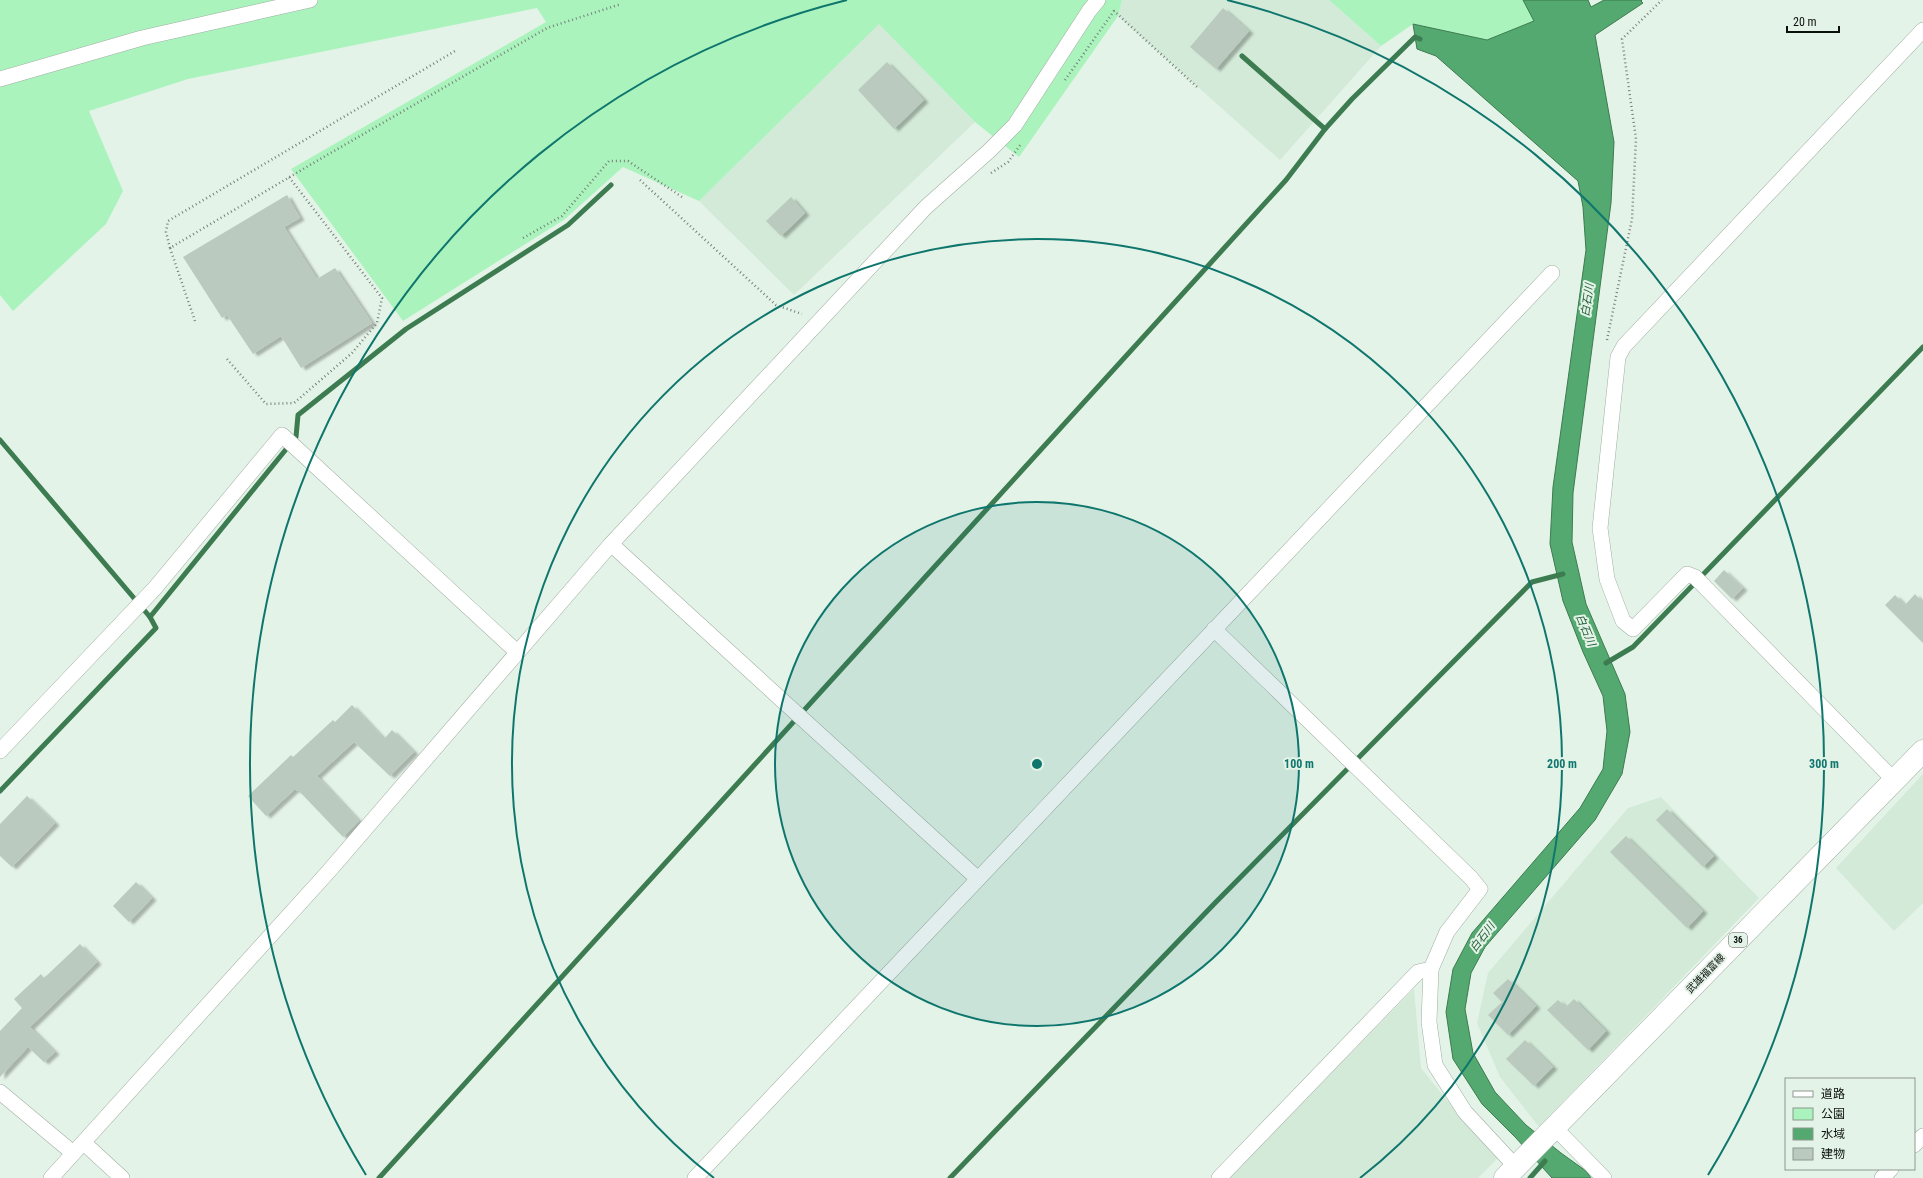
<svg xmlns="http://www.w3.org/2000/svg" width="1923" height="1178" viewBox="0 0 1923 1178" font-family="'Roboto Condensed','Noto Sans JP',sans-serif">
<defs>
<filter id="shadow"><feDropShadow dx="4.5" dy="2.5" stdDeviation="1" flood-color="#0004"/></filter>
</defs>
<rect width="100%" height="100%" fill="#e4f3e7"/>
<g fill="#d3ead8">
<polygon points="1122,0 1329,0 1381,46 1280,160 1118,16"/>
<polygon points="879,23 975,122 794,295 699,201"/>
<polygon points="1923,774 1923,903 1894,931 1836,868"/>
<polygon points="1661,797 1759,898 1539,1127 1500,1077 1477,1023 1488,973 1628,808"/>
<polygon points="1414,989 1421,1068 1462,1119 1499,1157 1478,1178 1229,1178"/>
</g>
<g fill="#aaf3bd">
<polygon points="0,0 1122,0 1118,16 1019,157 975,122 879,24 699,201 623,167 565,219 403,321 291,169 546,22 537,8 188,79 89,111 123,191 106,224 13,311 0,295"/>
<polygon points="1329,0 1523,0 1535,21 1487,40 1413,24 1381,46"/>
</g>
<polygon fill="#53a96f" stroke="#3d7b51" points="1523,0 1588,0 1591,7 1604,0 1642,0 1641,1 1643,3 1595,35 1614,142 1611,203 1573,493 1572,542 1586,604 1625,694 1630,732 1622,774 1595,820 1485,947 1471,973 1465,1009 1473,1053 1495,1092 1526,1125 1561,1153 1586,1171 1591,1178 1552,1178 1516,1138 1482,1104 1453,1059 1446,1012 1453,969 1472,933 1580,808 1603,769 1607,731 1603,696 1583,652 1563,601 1550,544 1553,487 1586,250 1583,207 1578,181 1436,56 1417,49 1413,24 1487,40 1534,21"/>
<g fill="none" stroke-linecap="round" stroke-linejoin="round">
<g stroke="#3d7b51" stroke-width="5">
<polyline points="1242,56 1325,129"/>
<polyline points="0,440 150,617 156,628 0,791"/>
<polyline points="150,617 296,437 298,415 406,329 568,225 611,185"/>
<polyline points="1606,663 1633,647 1923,347"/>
<polyline points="379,1178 1286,180 1325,129 1352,99 1415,37 1420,39"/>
<polyline points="950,1178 1215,903 1532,582 1563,574"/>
<polyline points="1530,1178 1545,1161"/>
</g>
</g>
<g fill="#bbcabe" filter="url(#shadow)">
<polygon points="1223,8 1249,31 1216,69 1190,47"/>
<polygon points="887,62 924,100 894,129 858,90"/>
<polygon points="287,195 300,218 284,227 317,279 335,268 372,323 301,368 281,336 253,354 227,315 222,318 183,257"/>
<polygon points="791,197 805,213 781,236 766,221"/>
<polygon points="1724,570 1743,588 1732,599 1714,581"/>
<polygon points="1915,594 1923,603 1923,643 1885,605 1895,595 1905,605"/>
<polygon points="352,705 384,739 392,730 414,752 390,776 354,742 317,776 359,821 343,837 298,790 297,791 295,789 266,816 248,796 291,755 293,757 333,720 335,722"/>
<polygon points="27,796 55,823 12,867 0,856 0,824"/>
<polygon points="1667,809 1714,856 1703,867 1656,820"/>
<polygon points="1626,836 1703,911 1687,928 1610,852"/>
<polygon points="136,882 152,898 129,922 113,906"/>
<polygon points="80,944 97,962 30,1027 55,1052 44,1062 28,1047 0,1077 0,1031 22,1008 14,999 41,974 44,978"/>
<polygon points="1508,979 1536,1006 1508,1035 1488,1015 1502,1002 1493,993"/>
<polygon points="1574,999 1606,1031 1588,1050 1547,1010 1558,1000 1566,1007"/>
<polygon points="1525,1040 1553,1067 1534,1086 1506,1059"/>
</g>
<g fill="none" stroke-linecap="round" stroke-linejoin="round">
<defs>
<g id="minor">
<polyline points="0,79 142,38 310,0"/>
<polyline points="611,544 978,879"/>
<polyline points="1214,629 1471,878 1480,889 1447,932 1431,969 1418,972 1219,1178"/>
<polyline points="0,751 155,588 282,435 517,652"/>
<polyline points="1894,780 1695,577 1687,574 1633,629 1623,621 1607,579 1600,528 1618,357 1624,346 1923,30"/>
<polyline points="1431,969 1429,1022 1435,1065 1465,1112 1516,1167"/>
<polyline points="0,1092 73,1153"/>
<polyline points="1554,1127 1604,1178"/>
<polyline points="84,1143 122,1178"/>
<polyline points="1914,1145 1923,1136"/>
<polyline points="51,1178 329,871 611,544 926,207 989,151 1015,125 1089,11 1098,0"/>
<polyline points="695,1178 1552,273"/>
<polyline points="1882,1178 1891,1169"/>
</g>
<polyline id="primary" points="1505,1178 1923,751"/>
</defs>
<use href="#minor" stroke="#a0afa3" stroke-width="16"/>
<use href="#primary" stroke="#a0afa3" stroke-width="23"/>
<g stroke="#778179" stroke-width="2.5" stroke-dasharray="1 3" stroke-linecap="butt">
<polyline points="1065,80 1114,11 1197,87"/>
<polyline points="991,173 1008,162 1021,144"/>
<polyline points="640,180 776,305 802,314"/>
<polyline points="523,238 562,216 609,161 628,161 682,197"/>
<polyline points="170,248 166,232 168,221 455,51"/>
<polyline points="195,321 170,248 315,162 547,28 621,4"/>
<polyline points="1607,340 1632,219 1636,139 1622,39 1662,0"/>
<polyline points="227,359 266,404 294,403 352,353 377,323 382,298 289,177"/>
</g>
<use href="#minor" stroke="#fff" stroke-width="15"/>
<use href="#primary" stroke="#fff" stroke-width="22"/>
</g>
<circle cx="1037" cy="764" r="262" fill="#0f766e" fill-opacity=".12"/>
<g fill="none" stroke="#0f766e" stroke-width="2">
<circle cx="1037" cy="764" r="262"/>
<path d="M714 1178A525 525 0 1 1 1360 1178"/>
<path d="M366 1175A787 787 0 0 1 847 0M1227 0A787 787 0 0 1 1708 1175"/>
</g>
<g text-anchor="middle" stroke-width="4" stroke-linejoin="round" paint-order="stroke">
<rect fill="#e4f3e7" stroke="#4c544e" stroke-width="1" x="1729" y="933" width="18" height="14" rx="3"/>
<g font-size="9" font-weight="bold" fill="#0b100c">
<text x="1738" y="943">36</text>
</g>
<g font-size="10" fill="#0b100c" stroke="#e4f3e7">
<text transform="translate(1705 973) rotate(-46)" y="4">武雄福富線</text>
</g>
<g font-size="11" font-style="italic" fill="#225e37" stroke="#e4f3e7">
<text transform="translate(1587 300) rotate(-82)" y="4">白石川</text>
<text transform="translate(1586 630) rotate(67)" y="4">白石川</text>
<text transform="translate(1482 937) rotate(-53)" y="4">白石川</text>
</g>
</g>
<circle cx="1037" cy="764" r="6" fill="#0f766e" stroke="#e4f3e7" stroke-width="2"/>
<g font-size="12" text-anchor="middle" font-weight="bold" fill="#0f766e" stroke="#e4f3e7" stroke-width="4" stroke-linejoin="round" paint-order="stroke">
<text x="1299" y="768">100 m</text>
<text x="1562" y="768">200 m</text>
<text x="1824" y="768">300 m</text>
</g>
<rect x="1785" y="1078" width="130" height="92" fill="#e4f3e7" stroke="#8d988f"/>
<rect x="1793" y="1091" width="20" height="6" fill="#ffffff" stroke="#8d988f"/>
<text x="1821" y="1098" font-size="12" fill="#0b100c">道路</text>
<rect x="1793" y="1108" width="20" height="12" fill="#aaf3bd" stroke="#8d988f"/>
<text x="1821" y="1118" font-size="12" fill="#0b100c">公園</text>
<rect x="1793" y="1128" width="20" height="12" fill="#53a96f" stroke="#8d988f"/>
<text x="1821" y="1138" font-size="12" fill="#0b100c">水域</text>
<rect x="1793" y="1148" width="20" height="12" fill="#bbcabe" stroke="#8d988f"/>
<text x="1821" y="1158" font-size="12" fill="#0b100c">建物</text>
<path d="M1787 26v6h52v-6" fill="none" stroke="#0b100c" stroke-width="2"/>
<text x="1793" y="26" font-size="12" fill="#0b100c" stroke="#e4f3e7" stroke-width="3" paint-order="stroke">20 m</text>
</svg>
